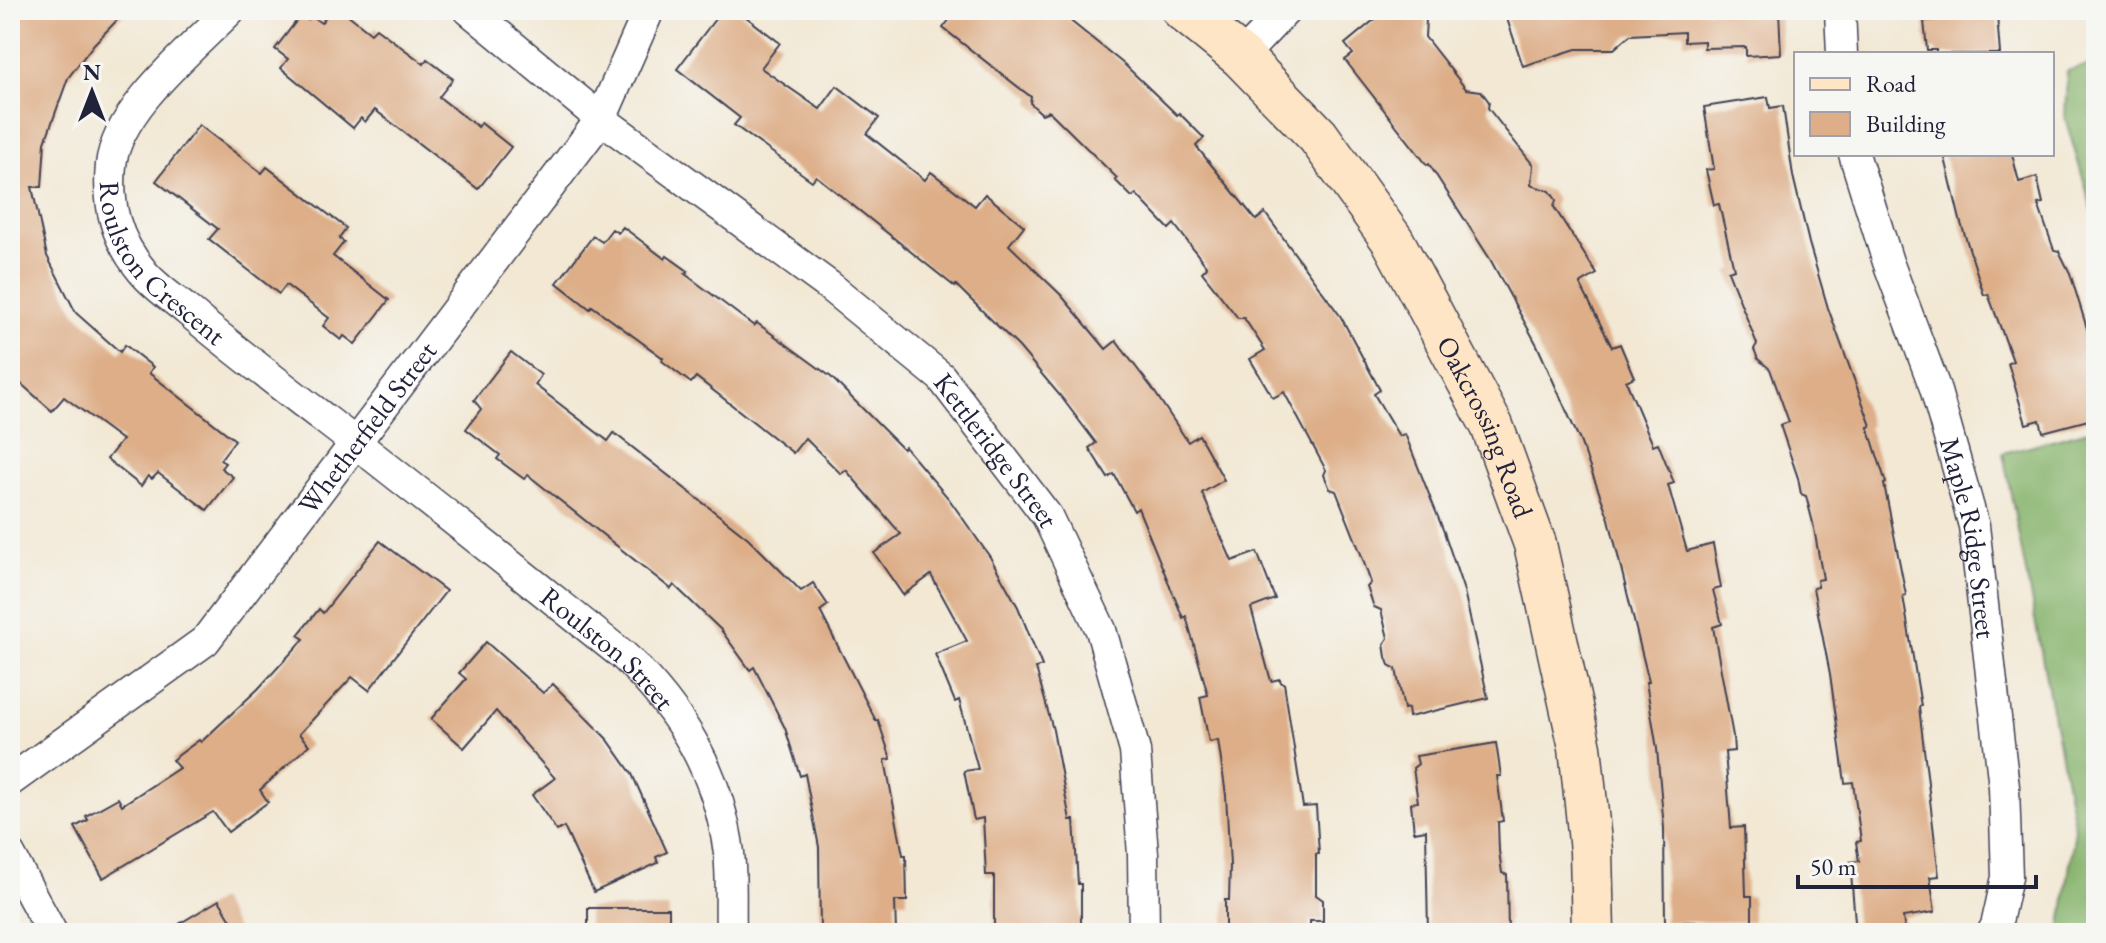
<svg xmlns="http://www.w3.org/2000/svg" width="2106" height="943" viewBox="0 0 2106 943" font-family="'EB Garamond',serif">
<rect width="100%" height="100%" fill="#f6f6f2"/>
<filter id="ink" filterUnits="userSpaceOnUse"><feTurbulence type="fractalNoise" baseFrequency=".0125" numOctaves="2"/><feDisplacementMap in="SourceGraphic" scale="16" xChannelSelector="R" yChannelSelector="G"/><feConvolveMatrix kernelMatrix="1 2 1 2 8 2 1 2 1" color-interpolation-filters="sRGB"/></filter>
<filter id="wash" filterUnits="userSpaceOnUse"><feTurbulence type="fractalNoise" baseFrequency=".006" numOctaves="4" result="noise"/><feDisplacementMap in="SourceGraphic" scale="32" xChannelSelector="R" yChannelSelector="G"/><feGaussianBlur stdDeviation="1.8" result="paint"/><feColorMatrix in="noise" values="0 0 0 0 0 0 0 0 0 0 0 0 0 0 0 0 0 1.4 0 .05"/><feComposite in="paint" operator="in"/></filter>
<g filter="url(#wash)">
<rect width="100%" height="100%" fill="#f2e8d4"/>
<g fill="#86b36c" stroke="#546a54" stroke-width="2">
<polygon points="2096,63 2096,222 2065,118 2067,71"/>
<polygon points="2096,428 2096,933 2060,933 2075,829 2003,453"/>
</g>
<g id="blocks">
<g fill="#ddae88">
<polygon points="10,10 127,10 94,44 68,78 45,142 42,187 32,187 47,256 76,313 120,352 125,345 153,367 149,373 235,440 220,460 225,463 221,468 233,477 207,510 158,473 152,479 148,476 141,486 107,459 122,440 64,397 52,411 10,374"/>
<polygon points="331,10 342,10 371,33 376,28 424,64 427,59 453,79 439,97 478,127 481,123 511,147 478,189 375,110 365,122 361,118 353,128 281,68 288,59 275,49 301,15 308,20 311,16 321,23"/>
<polygon points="722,10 737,10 780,43 761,68 820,109 837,86 879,118 867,134 925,180 931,172 975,206 985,194 1024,226 1009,245 1061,295 1106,349 1116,341 1152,388 1188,442 1199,435 1224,480 1202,493 1232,561 1257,552 1275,599 1251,608 1271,681 1280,679 1281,683 1284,683 1303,807 1316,806 1319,854 1316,854 1316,895 1323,900 1323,921 1310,921 1310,933 1225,933 1225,900 1229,900 1230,865 1226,795 1218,740 1209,742 1200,697 1208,695 1186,616 1183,618 1138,508 1134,511 1114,474 1108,478 1089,448 1096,443 1062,398 1019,347 956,285 955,287 816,176 812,181 734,125 740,118 677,69"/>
<polygon points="957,10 1057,10 1125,65 1177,115 1179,113 1204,138 1196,146 1256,220 1265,213 1341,317 1380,390 1374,394 1399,436 1405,434 1444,532 1464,591 1488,698 1409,717 1408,708 1404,709 1396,669 1389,665 1386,657 1384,644 1388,638 1381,610 1374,607 1367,587 1371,583 1361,554 1336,491 1330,489 1324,475 1326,470 1284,392 1273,398 1250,359 1265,350 1244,318 1238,318 1202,272 1207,267 1174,224 1169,229 1136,194 1132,197 1115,180 1117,178 1049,111 1042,114 1030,103 1031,97 943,28"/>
<polygon points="1386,10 1419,10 1426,19 1425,37 1466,89 1481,91 1489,102 1488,108 1533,165 1531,185 1550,191 1556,200 1554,207 1597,274 1580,284 1612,347 1620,344 1634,377 1626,381 1653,445 1658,443 1674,483 1668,485 1687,551 1713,544 1721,588 1713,590 1722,624 1713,627 1733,736 1734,751 1725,752 1731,828 1744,827 1746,896 1752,896 1752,922 1665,922 1664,828 1657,749 1646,682 1649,682 1609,519 1580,441 1537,345 1490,259 1429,164 1427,165 1345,60 1353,54 1345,44"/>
<polygon points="1504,10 1779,10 1781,54 1746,56 1746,47 1704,48 1704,41 1684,42 1684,32 1630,35 1614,49 1576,49 1523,66"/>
<polygon points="1997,15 2000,54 1936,54 1936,50 1927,50 1924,21"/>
<polygon points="1768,97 1770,108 1783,106 1793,176 1809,243 1828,308 1871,426 1868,427 1886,483 1884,484 1906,595 1903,596 1921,706 1919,707 1939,876 1930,877 1935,912 1903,917 1905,933 1856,933 1850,862 1859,861 1856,842 1861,841 1853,782 1845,783 1830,674 1813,588 1818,587 1817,580 1823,579 1813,523 1806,496 1801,494 1798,478 1780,425 1789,422 1770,369 1758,359 1754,349 1757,344 1728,271 1734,269 1719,204 1714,205 1706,170 1714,169 1704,107"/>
<polygon points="199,125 262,173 267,167 346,228 339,238 344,242 333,256 389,300 355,344 344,336 341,340 323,326 329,318 286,285 279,294 209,239 218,229 156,181"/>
<polygon points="1944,154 2012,154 2019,182 2037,177 2043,203 2038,204 2054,250 2059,251 2070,273 2096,358 2096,370 2090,371 2096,394 2096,418 2043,432 2040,420 2026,424 2008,363 2013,361 1988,294 1984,295 1960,220"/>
<polygon points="623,227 665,259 667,256 688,271 685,274 754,326 757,323 831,377 903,449 905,447 949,499 990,557 1018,607 1042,666 1036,668 1053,730 1070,820 1074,820 1078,884 1081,884 1081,932 994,933 994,875 986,875 983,818 974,820 964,771 978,769 959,700 955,702 935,654 967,641 931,575 903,595 874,553 901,534 846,470 841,474 805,438 793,453 696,377 691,383 662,361 663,358 592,306 590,309 557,283 593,236 602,242 612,229 618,233"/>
<polygon points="511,352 541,375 535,385 608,441 614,433 748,538 801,591 813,583 828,605 820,611 876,721 878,720 891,759 885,760 903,855 906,855 907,901 895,901 896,933 820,933 819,847 805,774 800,776 785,728 754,667 750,670 721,630 674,585 671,589 528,475 524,479 497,459 500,455 466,429 481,409 474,400"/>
<polygon points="380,541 446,591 369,690 352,677 299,734 309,745 260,790 268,802 228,832 213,812 103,878 75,827 88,820 86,816 118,798 122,805 179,768 172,760 199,740 201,742 258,689 304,639 298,635 319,609 323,613"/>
<polygon points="486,642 543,693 553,684 608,740 632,774 667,852 656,857 658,863 594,892 564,827 557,831 532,795 555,778 496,711 464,748 431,719 466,679 459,673"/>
<polygon points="1496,743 1501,776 1497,776 1503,821 1498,822 1499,851 1502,873 1507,875 1508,933 1428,933 1426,830 1414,832 1411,803 1418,802 1413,768 1418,764 1416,756"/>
<polygon points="219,900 239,933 164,933"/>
<polygon points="588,908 669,908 669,933 588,932"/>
</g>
</g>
</g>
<g filter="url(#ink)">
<use href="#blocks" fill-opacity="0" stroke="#414052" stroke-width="2"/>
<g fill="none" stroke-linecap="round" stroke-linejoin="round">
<defs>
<g id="street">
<path id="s1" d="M230,10C192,49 117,109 111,165C107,206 116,240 143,272C155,287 174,299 188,311C233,349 279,384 326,420C426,497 525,577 624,656C682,712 718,772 729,853C732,879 730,907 731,933"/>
<path id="s2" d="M469,10L601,119L828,285L941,377L1047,516L1101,630L1135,751L1143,854L1144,933"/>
<polyline points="1840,10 1842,54"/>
<polyline points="1241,57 1286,10"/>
<path id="s3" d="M1854,154L1888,262L1935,388L1974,526L2004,787L2007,877L1996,926L1992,933"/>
<path id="s4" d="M10,781L205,641L601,119L649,10"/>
<polyline points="10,855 52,933"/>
</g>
<g id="secondary">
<path id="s5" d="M1183,10L1241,57L1318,136L1393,241L1492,426L1535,544L1580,747L1591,851L1593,933"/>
</g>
</defs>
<use href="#street" stroke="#414052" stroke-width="33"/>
<use href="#secondary" stroke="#414052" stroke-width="45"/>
<use href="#street" stroke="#fff" stroke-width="30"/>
<use href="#secondary" stroke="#fde5c5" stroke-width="42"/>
</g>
</g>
<g text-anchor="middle" stroke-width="6" stroke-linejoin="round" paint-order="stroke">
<g font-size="28" fill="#22223b" stroke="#f6f6f2">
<text dy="10" stroke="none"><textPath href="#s1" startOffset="316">Roulston Crescent</textPath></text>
<text dy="10" stroke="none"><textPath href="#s4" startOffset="508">Whetherfield Street</textPath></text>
<text dy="10" stroke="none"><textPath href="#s5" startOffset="522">Oakcrossing Road</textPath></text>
<text dy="10" stroke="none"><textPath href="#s2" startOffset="690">Kettleridge Street</textPath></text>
<text dy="10" stroke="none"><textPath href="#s3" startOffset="402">Maple Ridge Street</textPath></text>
<text dy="10" stroke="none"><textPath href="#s1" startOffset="912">Roulston Street</textPath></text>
</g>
</g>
<rect width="2106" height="943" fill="none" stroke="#f6f6f2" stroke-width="40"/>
<rect x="1794" y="52" width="260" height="104" fill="#f6f6f2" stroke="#a1a1a9" stroke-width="2"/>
<rect x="1810" y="78" width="40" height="12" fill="#fde5c5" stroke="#a1a1a9" stroke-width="2"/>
<text x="1866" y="92" font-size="24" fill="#22223b">Road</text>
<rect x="1810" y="112" width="40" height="24" fill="#ddae88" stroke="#a1a1a9" stroke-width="2"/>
<text x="1866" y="132" font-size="24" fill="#22223b">Building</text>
<g transform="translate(92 92)" stroke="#f6f6f2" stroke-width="6" paint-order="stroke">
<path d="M0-6L14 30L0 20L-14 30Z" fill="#22223b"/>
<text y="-12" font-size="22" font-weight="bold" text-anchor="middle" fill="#22223b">N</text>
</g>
<path d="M1798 875v12h238v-12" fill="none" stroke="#22223b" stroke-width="4"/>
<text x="1810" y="875" font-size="24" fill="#22223b" stroke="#f6f6f2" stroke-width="6" paint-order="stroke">50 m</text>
</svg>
